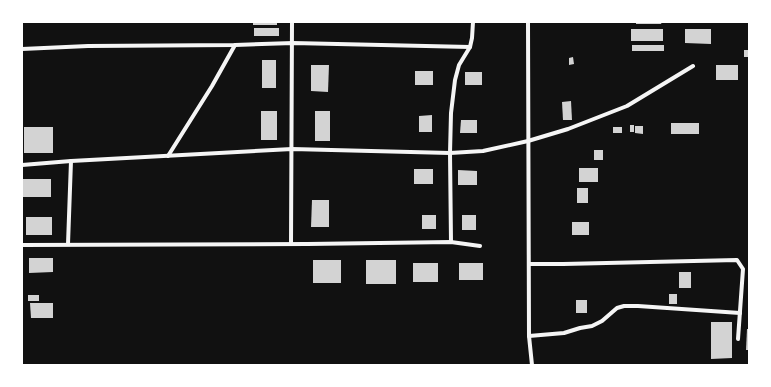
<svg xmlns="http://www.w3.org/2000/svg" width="771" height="387" viewBox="0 0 771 387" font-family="Inter,sans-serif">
<rect width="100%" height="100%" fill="#111"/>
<g fill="#d3d3d3">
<rect x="253" y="22" width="24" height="3"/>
<polygon points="636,22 662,22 661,24 636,24"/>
<rect x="254" y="28" width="25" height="8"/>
<rect x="631" y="29" width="32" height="12"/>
<polygon points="685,29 711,29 711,44 685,43"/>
<rect x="632" y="45" width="32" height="6"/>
<rect x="744" y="50" width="5" height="7"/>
<polygon points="573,57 574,64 569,65 569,58"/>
<rect x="262" y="60" width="14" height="28"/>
<polygon points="311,65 329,65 328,92 311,91"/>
<rect x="716" y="65" width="22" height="15"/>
<rect x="415" y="71" width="18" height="14"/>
<rect x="465" y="72" width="17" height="13"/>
<polygon points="571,101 572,120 563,120 562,102"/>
<rect x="261" y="111" width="16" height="29"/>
<rect x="315" y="111" width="15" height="30"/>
<polygon points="432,115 432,132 419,132 419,116"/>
<polygon points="461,120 477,120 477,133 460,133"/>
<rect x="671" y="123" width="28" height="11"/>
<rect x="630" y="125" width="4" height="7"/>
<polygon points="635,126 643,126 643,134 635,133"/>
<rect x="24" y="127" width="29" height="26"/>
<rect x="613" y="127" width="9" height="6"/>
<rect x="594" y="150" width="9" height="10"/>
<rect x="579" y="168" width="19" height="14"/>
<rect x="414" y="169" width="19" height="15"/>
<polygon points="458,170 477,171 477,185 458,185"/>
<rect x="23" y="179" width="28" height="18"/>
<rect x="577" y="188" width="11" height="15"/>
<polygon points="312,200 329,200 329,227 311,227"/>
<rect x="422" y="215" width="14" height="14"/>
<rect x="462" y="215" width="14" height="15"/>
<rect x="26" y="217" width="26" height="18"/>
<rect x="572" y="222" width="17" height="13"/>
<polygon points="29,258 53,258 53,272 29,273"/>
<rect x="313" y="260" width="28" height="23"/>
<rect x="366" y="260" width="30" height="24"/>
<rect x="413" y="263" width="25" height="19"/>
<rect x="459" y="263" width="24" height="17"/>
<rect x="679" y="272" width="12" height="16"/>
<rect x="669" y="294" width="8" height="10"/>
<rect x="28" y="295" width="11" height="6"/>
<rect x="576" y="300" width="11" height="13"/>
<polygon points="30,303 53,303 53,318 31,318"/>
<polygon points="711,322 732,322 732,358 711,359"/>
<polygon points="747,329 749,329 749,350 746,350"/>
</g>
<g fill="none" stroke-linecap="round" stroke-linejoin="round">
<g stroke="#f5f5f5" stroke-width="4">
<polyline points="528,22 529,336 532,365"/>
<polyline points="22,49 88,46 235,45 293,43 470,47"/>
<polyline points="168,156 212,86 235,45"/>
<polyline points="22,165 71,161 292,149 450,153 483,151 528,141 568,129 627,106 693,66"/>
<polyline points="451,242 450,153 451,113 455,80 459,65 470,47 472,38 473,22"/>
<polyline points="68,244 71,161"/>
<polyline points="291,244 292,22"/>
<polyline points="22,245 307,244 451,242 480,246"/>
<polyline points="530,264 563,264 737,260 743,269 738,339"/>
<polyline points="529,336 564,333 580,328 592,326 602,321 617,308 624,306 638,306 740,313"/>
</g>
</g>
<rect width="771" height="387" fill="none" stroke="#ffffff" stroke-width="46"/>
</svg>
